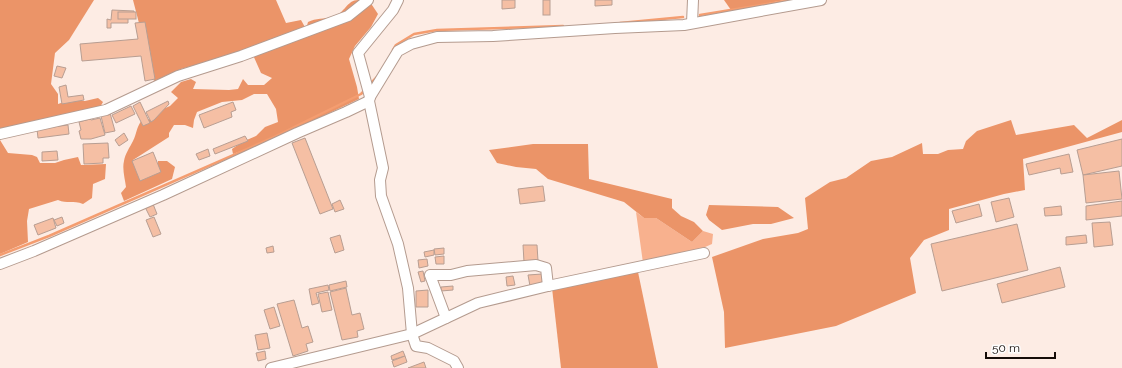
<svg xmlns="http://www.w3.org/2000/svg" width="1122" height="368" viewBox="0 0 1122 368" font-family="Raleway,sans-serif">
<rect width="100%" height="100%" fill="#fdece4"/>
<polygon fill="#f8b18e" points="636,212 644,218 656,218 692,242 703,231 713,234 712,244 696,251 643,263"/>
<g fill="#eb9468">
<polygon points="0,0 94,0 69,40 55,53 51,84 58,94 58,104 70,100 85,101 98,98 103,102 99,109 0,130"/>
<path d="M133,0H276L286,23L301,20L306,29L308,22C316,18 324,19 333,17C345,13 347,0 358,0C362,0 366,1 370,2L378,14L371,27L355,46L349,59L357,87L359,99L279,137L233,154L232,149L242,142L256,136L265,127L278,122L276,109L267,94H254L242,100L222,102L197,112L194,120L193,128L185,125H174L169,133V137L133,160L141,178L158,168V161H167L175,167L172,179L124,201L121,193L126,187C125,179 122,169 124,161C125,154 130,147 133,141C137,133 136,128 142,120L153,119L163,109L170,106L178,98L171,92L181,82L191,79L196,82L193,89L229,90L238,89L243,79L248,85H264L272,78L261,73L253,55H230L181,69L154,81Z"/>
<polygon points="724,0 785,0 731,10"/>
<polygon points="1011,120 1016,135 1074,125 1087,138 1122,120 1122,132 1023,159 1025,190 1004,194 949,209 949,230 924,240 910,258 916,293 836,326 725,348 724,312 712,257 763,239 798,233 808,229 805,198 830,182 846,178 871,161 892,157 922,143 923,154 938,154 948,150 963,149 966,141 977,131"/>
<path d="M0,140L8,153L32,155L37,157L40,163H55L64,160L78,157L81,165L106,164L105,179L93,184L92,198L83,204C73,200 67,204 58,200L29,209L27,221L28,242L0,254Z"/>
<polygon points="533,144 588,144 589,179 672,199 672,208 681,216 694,222 703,231 692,242 656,218 644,218 624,202 548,179 536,169 516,167 497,163 489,150"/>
<polygon points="709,205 778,207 794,218 771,224 753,224 722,230 709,220 706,215"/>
<polygon points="638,272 658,368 561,368 552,288"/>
</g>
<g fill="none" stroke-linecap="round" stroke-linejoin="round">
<g stroke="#f49d70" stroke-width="2.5">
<polyline points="700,15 792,0"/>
<polyline points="620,23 683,17"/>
<polyline points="393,50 396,45 414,34 437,30 563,26"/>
<polyline points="370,84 377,77"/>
<polyline points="0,255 49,236 272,138 361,94 363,92"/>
</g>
</g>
<g fill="#f5bfa4" stroke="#b89e92">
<polygon points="502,0 515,0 515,8 502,9"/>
<rect x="543" y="0" width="7" height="15"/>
<polygon points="595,0 612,0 612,5 595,6"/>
<polygon points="112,10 134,11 134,17 128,17 128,23 111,23 111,28 107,28 107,19 111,20"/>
<rect x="118" y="12" width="18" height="7"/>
<polygon points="145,22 155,79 145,81 141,56 82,61 80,44 138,39 135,23"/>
<polygon points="57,66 66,68 62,78 54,76"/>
<polygon points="66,85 68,97 83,95 84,100 62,104 59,87"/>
<polygon points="168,101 169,104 154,120 151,122 146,112"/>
<polygon points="140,102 150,123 143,126 133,106"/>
<polygon points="233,102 236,110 231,112 232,117 204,128 199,115"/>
<polygon points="131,106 135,114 116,123 112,115"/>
<polygon points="110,113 115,131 105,133 101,116"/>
<polygon points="100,118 105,135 91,139 81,139 79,131 81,130 79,122 90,119 91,120"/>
<polygon points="68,125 69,134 38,138 37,129"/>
<polygon points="124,133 128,140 119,146 115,140"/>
<polygon points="245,136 248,141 215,154 213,149"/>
<polygon points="305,138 333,209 320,214 292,143"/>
<polygon points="1122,139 1122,166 1083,175 1077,150"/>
<polygon points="108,143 109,158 103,158 103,163 84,164 83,144"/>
<polygon points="208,149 210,156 199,160 196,154"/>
<polygon points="57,151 58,160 42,161 42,152"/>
<polygon points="153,152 161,172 140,181 132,161"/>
<polygon points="1069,154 1073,172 1061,174 1060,168 1029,175 1026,164"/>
<polygon points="1119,171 1122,199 1086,203 1083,175"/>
<polygon points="543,186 545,201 520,204 518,189"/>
<polygon points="1009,198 1014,217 996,222 991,202"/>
<polygon points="340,200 344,209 335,212 332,204"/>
<polygon points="1122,201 1122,216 1086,220 1086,206"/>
<polygon points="153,204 157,214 150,217 145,207"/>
<polygon points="979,204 982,216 956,223 952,211"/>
<polygon points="1061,206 1062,215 1045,216 1044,208"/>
<polygon points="62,217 64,223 57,226 54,220"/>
<polygon points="154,217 161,234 153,237 146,220"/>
<polygon points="53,218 56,228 38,235 34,225"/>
<polygon points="1110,222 1113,245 1094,247 1092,223"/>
<polygon points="1017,224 1028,270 942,291 931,244"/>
<polygon points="340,235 344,250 335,253 330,238"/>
<polygon points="1086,235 1087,243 1066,245 1066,237"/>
<polygon points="523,245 537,245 538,261 524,262"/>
<polygon points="273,246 274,252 267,253 266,248"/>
<polygon points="444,248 444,254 435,255 434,249"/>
<polygon points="434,250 434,255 425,257 424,252"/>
<polygon points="444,256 444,264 436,264 435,257"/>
<polygon points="427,259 428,266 419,268 418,260"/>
<polygon points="1060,267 1065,287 1002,303 997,284"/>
<polygon points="423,271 425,281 421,282 418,272"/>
<polygon points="542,274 543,285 530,286 528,275"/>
<polygon points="513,276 515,285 507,286 506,277"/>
<polygon points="346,281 347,287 330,291 329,285"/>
<polygon points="328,285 329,290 316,293 319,303 312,305 309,289"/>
<polygon points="453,286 453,290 441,291 441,287"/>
<polygon points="346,288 352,315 360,313 364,329 357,331 358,337 342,340 330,292"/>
<polygon points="428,290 428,307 416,307 416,291"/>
<polygon points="328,292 332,310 322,312 318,294"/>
<polygon points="294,300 302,328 308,326 313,342 306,344 308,351 293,356 277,304"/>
<polygon points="274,307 280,326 270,329 264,310"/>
<polygon points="267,333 270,348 258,350 255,335"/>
<polygon points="265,351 266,359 258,361 256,353"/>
<polygon points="403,351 405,356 392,360 391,356"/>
<polygon points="405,356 407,362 394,367 392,361"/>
<polygon points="424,362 426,368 408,368"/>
</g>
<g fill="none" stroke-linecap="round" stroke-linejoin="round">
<defs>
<g id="street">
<polyline points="692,23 693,0"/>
<polyline points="370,97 358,53 393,10 398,0"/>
<polyline points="0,134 106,110 178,76 241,56 348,16 368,0"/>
<polyline points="0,264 34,251 163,195 297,133 346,112 369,101"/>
<polyline points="446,318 430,275 451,275 467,271 536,265 546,268 548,286"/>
<polyline points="271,368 412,334 478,303 548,286 704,253"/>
<polyline points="458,368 454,361 428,348 416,346 412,334 408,288 398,244 381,196 380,180 383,168 369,101 370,97 398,51 411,44 437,37 493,36 615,28 684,25 821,0"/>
</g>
</defs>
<use href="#street" stroke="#b49b8f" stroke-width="12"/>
<use href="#street" stroke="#fff" stroke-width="10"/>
</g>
<path d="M986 352v6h69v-6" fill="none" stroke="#150c08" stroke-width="2"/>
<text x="992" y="352" font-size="12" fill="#150c08" stroke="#fdfdfd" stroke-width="3" paint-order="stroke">50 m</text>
</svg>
